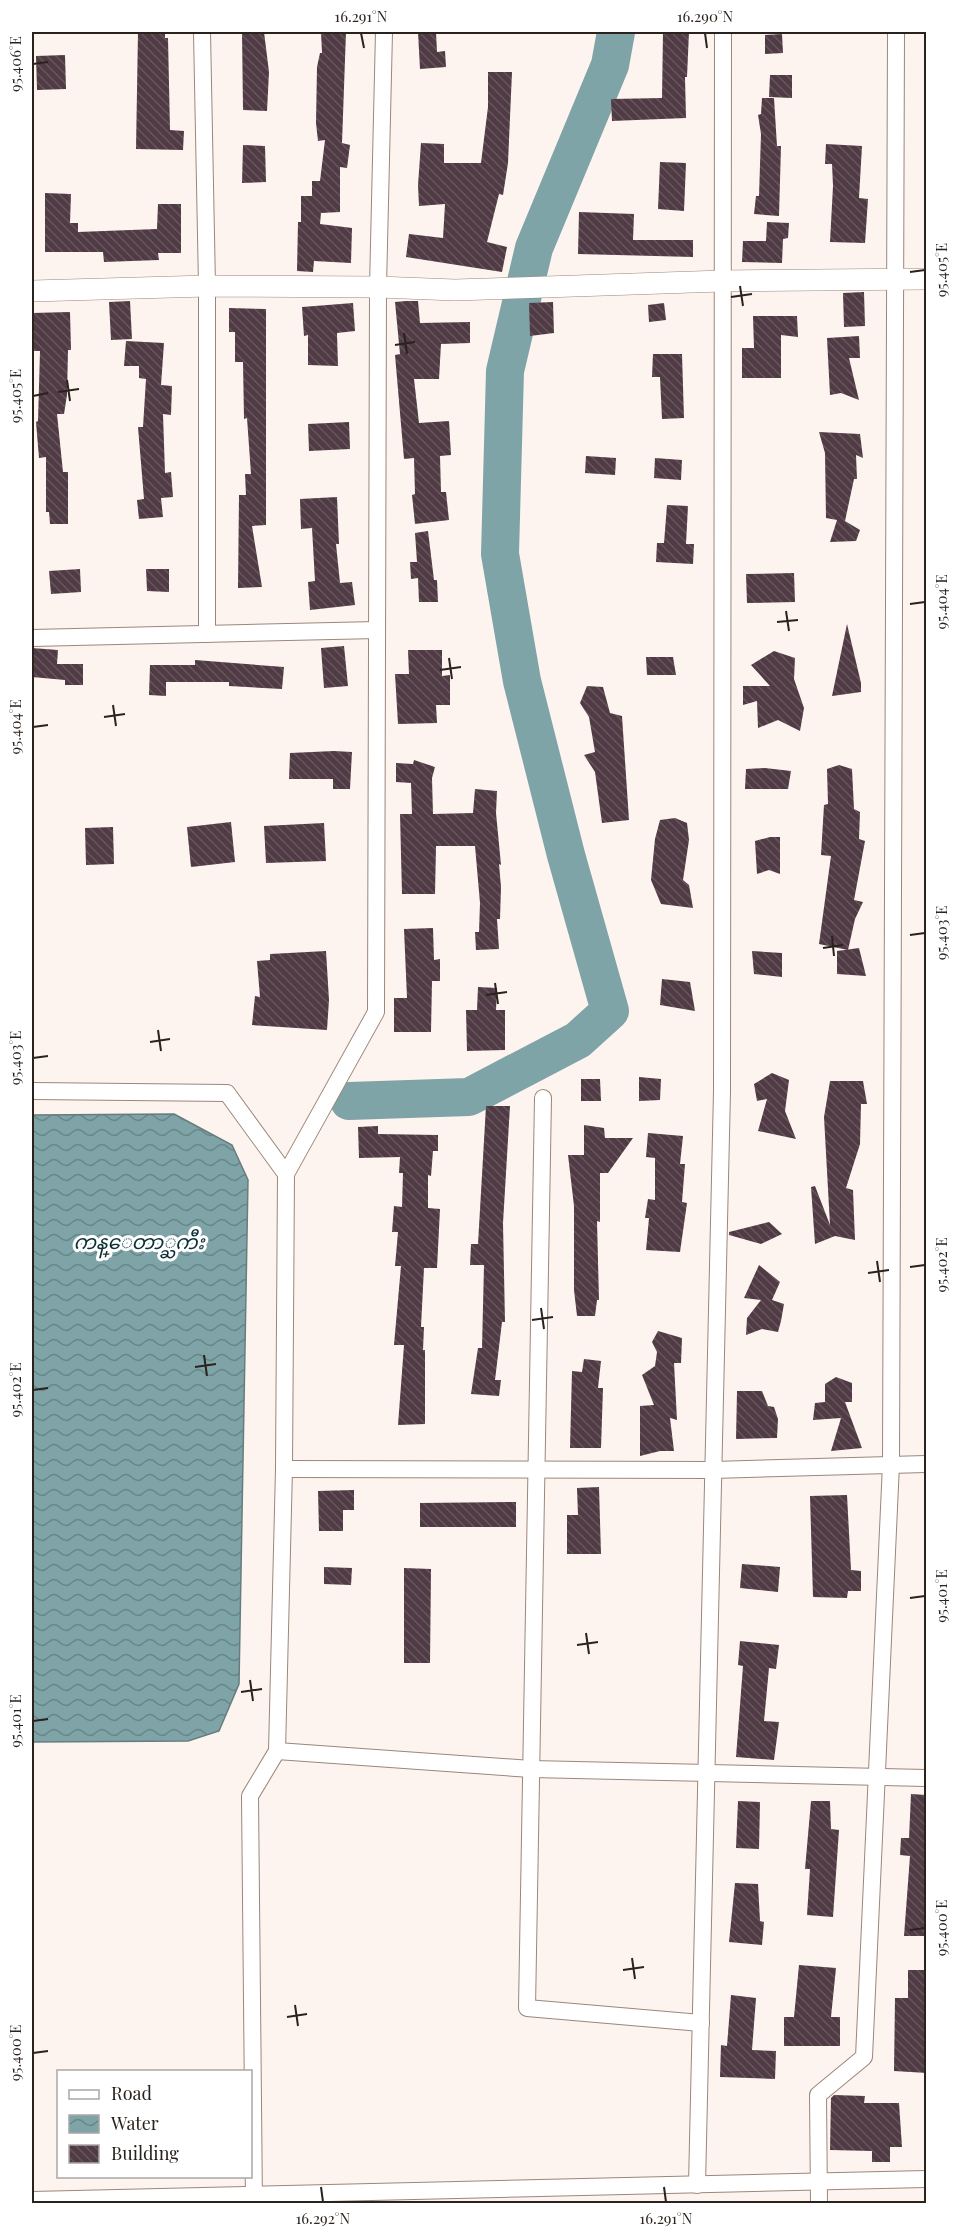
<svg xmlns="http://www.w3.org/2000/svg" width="958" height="2235" viewBox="0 0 958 2235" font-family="'Playfair Display','Noto Sans Myanmar',serif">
<defs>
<pattern id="water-waves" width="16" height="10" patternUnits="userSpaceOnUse" patternTransform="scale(1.5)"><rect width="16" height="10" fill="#7fa4a7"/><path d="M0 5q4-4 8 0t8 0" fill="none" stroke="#688587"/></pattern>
<pattern id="building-back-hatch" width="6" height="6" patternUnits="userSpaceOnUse" patternTransform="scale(1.5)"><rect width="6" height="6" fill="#503b44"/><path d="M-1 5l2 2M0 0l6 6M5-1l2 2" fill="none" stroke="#66555c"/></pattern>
</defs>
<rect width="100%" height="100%" fill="#fef4ef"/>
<polygon fill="url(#water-waves)" stroke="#667d7e" stroke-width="1.5" points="174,1114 232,1145 248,1180 239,1684 219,1731 188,1741 32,1742 32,1115"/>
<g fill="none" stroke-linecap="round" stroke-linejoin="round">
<polyline stroke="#7fa4a7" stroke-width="38" points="349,1101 469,1097 578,1040 610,1011 566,855 522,681 500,554 505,371 534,248 610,65 616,32"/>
</g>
<g fill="url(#building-back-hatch)">
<polygon points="138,32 165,32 165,38 168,38 170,130 184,131 183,150 136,149"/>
<polygon points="242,32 264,32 269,72 267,111 243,110"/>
<polygon points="321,32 346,32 342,143 350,145 347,168 340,167 340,212 321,213 320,224 352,228 351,263 314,261 313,272 297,271 298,222 301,222 301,196 312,196 312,181 320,181 325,140 318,141 316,123 317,67 320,53 322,53"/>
<polygon points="418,32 436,32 437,52 445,51 446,67 420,69"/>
<polygon points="663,32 689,32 687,77 685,77 686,118 612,121 611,99 662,98"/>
<polygon points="782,34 783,53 765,54 765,35"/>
<polygon points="65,55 66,89 37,90 36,56"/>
<polygon points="488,72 512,72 508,163 503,195 499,194 487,242 507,247 502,272 406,257 409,234 443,238 445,204 419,206 418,185 421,143 444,144 444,163 481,163 488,107"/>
<polygon points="770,75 792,75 792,98 769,97"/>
<polygon points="762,98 774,98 777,146 781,146 779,216 754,214 756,196 759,196 761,134 758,115 761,114"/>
<polygon points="826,144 862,146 859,198 868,199 865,243 830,242 833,186 832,164 825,164"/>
<polygon points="243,145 265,146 266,182 242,183"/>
<polygon points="660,162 686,163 684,211 658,209"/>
<polygon points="45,193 71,194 70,223 78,223 78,232 157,229 158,204 181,204 181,253 158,253 159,260 104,262 103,252 45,252"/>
<polygon points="579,212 634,214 633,240 693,240 693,257 578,254"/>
<polygon points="767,222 789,223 788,238 783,239 782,263 742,262 743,241 766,241"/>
<polygon points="864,292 865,326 844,327 843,293"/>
<polygon points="130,301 132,339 111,340 109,302"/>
<polygon points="406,301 418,301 420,323 470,322 470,343 441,344 439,379 414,379 419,423 449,421 451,455 440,456 441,492 446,492 449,520 415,524 412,495 415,494 414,458 404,459 395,355 400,354 395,302"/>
<polygon points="553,302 554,333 530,336 529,303"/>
<polygon points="353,303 355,331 337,333 338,366 308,365 308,335 304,336 302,307"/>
<polygon points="664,303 666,320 649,322 648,305"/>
<polygon points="229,308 266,309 266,525 252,526 262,587 238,588 239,495 246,495 245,474 251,474 247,418 244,419 243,362 235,362 235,332 229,332"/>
<polygon points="70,312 71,350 68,350 67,395 64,414 57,414 63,472 68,472 68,524 50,524 49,512 46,512 46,457 39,458 36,422 38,421 40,351 32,351 32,313"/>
<polygon points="753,316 797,316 798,337 781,335 781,378 742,378 742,348 754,348"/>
<polygon points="859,336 860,358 849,358 859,400 841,393 830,395 827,338"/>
<polygon points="126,341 164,343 161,385 172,386 171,415 163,414 165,473 171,472 173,497 161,498 163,517 139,519 137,500 144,499 138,427 143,427 146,379 139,378 139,366 124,366"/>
<polygon points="653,354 682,354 684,418 662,419 660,377 652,377"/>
<polygon points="349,422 350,449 309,451 308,424"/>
<polygon points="819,432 860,434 863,458 856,455 857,479 854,479 845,521 860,530 856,541 830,542 837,520 826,518 825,453"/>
<polygon points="586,456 616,458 615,475 585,473"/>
<polygon points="655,458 682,460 681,480 654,478"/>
<polygon points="337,497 339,544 336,544 340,583 352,582 355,605 310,610 308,582 315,581 312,528 301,529 300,499"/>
<polygon points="667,505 688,506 686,544 694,544 693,564 656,562 657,543 664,543"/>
<polygon points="428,531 434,580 437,580 438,602 419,602 418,578 411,579 410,562 417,562 415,533"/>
<polygon points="80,569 81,592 51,594 49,571"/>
<polygon points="146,569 169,569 169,592 147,591"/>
<polygon points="794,573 795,602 747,603 746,574"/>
<polygon points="847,624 861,683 861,692 832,696"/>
<polygon points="344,646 348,686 324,688 321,648"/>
<polygon points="32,648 58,650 57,664 83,664 83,685 65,685 65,680 32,677"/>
<polygon points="408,650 442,650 442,676 450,675 450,705 436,705 437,723 398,724 395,674 409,674"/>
<polygon points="774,651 795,658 794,679 804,708 800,731 778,720 758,728 757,701 743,705 743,686 770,686 751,665"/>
<polygon points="646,657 673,657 676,675 647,675"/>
<polygon points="195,660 284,667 282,689 229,686 229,682 166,682 166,696 149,695 150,665 195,665"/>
<polygon points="587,686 603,687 610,713 622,716 629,820 602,823 595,772 584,755 595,752 589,717 580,703"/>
<polygon points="334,751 352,752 350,789 333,789 333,779 289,779 290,753"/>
<polygon points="414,760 435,767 432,778 433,814 473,813 475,789 497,791 496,813 501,865 499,864 501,887 500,919 497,919 499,949 476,950 475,932 479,932 480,903 475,846 436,846 435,894 402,894 400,814 412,814 411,783 396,782 396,763 413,764"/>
<polygon points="839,765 852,769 854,809 860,812 859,839 865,841 854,900 863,902 855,919 848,950 819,944 831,856 821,855 824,805 828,804 827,769"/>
<polygon points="765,768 791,771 788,789 745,789 746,769"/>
<polygon points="675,818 687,823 689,840 683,880 689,885 693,908 661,904 651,880 655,839 660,820"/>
<polygon points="231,822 235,862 191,867 187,827"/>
<polygon points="324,823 326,861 266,863 264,826"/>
<polygon points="113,827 114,864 86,865 85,828"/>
<polygon points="770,837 780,837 780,874 769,870 757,874 755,841"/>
<polygon points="433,928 434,960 440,959 440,981 432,981 431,1032 394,1032 394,998 407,998 404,929"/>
<polygon points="859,948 866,976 837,974 837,951"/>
<polygon points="326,951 329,1000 327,1030 252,1025 255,996 260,997 257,961 270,960 270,954"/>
<polygon points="752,951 782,953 782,977 754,974"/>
<polygon points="662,979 690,982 695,1011 660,1005"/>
<polygon points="478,987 497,988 496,1010 505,1010 505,1050 467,1051 466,1010 477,1010"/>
<polygon points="772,1073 789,1080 785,1111 796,1139 758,1131 767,1099 757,1101 754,1084"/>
<polygon points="639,1077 661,1079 660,1100 639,1101"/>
<polygon points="581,1079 600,1079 601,1101 581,1101"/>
<polygon points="830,1081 863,1081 867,1104 861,1104 860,1144 846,1188 853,1190 855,1240 835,1236 815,1244 811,1187 815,1186 830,1225 824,1117"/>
<polygon points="486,1106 510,1106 503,1223 505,1322 502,1322 495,1380 501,1380 499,1396 471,1394 478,1348 482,1348 484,1265 470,1265 471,1244 478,1244"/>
<polygon points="584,1125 604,1128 605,1138 633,1138 608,1173 600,1173 600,1222 597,1221 599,1300 597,1300 595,1316 577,1316 574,1290 574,1206 568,1155 584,1155"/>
<polygon points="378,1126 378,1134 438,1135 438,1151 433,1151 431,1176 428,1175 428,1208 440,1209 437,1268 424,1268 421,1327 424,1327 423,1350 425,1350 425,1424 398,1425 404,1345 394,1345 401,1266 395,1266 398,1232 392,1232 394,1206 402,1207 403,1173 399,1173 400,1157 359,1158 358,1127"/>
<polygon points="648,1133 683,1136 680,1164 685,1164 682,1202 687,1203 680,1252 646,1250 649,1218 645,1218 648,1199 655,1200 655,1158 646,1157"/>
<polygon points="769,1222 782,1234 761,1244 729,1235 729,1232"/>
<polygon points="759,1265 780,1282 772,1300 784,1304 781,1321 778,1332 762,1329 746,1335 747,1318 761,1300 744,1298"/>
<polygon points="658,1331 682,1338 681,1363 674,1363 677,1420 670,1418 674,1451 660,1451 640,1456 640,1406 654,1405 642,1375 655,1366 657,1352 652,1342"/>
<polygon points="584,1359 601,1361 598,1388 603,1388 601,1448 570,1448 572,1371 582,1372"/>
<polygon points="836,1377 852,1383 852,1402 845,1402 862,1448 831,1451 841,1418 813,1420 815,1403 825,1402 825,1384"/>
<polygon points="737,1391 762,1391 768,1406 774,1407 778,1419 777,1438 736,1439"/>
<polygon points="599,1487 601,1554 567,1554 567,1515 578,1515 577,1488"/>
<polygon points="354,1490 354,1510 343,1510 343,1531 319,1531 318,1491"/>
<polygon points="847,1495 851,1570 861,1571 861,1591 848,1591 847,1598 813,1597 810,1496"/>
<polygon points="516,1502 516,1527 420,1527 420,1503"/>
<polygon points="742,1564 780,1567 778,1592 740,1588"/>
<polygon points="324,1567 352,1568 351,1585 324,1584"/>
<polygon points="404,1568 431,1569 430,1663 404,1663"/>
<polygon points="740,1641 779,1645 776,1669 769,1668 764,1721 779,1722 774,1760 736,1757 743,1666 738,1665"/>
<polygon points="911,1794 927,1795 927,1936 904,1936 910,1856 900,1855 901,1838 909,1838"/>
<polygon points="738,1801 760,1802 759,1849 736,1848"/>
<polygon points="811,1801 830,1801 831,1829 839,1830 833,1917 807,1915 810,1869 805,1869"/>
<polygon points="735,1883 758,1884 760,1921 764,1922 762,1945 729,1942"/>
<polygon points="799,1965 836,1968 831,2017 840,2017 840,2046 784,2046 784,2017 794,2017"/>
<polygon points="908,1970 927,1970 927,2073 894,2071 895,1998 908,1998"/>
<polygon points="731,1995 756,1998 752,2050 776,2051 775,2079 720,2077 721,2045 727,2046"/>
<polygon points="834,2095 865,2096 864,2103 899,2103 902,2147 890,2147 890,2162 872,2162 872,2151 830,2150 831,2098"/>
</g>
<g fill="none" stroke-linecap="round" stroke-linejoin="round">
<defs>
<g id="minor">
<polyline points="202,32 207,286 207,634"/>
<polyline points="32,638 377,630"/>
<polyline points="32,1091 227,1093 286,1174"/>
<polyline points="543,1098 527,2008 701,2023"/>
<polyline points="284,1469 713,1470 926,1464"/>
<polyline points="277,1751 531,1769 926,1778"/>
<polyline points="697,2185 722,1091 723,32"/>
<polyline points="32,2200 926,2179"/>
<polyline points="254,2204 250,1796 277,1751 284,1469 286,1174 376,1012 378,287 384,32"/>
<polyline points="819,2204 818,2095 864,2057 891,1464 896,32"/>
</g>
<polyline id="tertiary" points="32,291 207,286 378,287 455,290 722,281 926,279"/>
</defs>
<use href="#minor" stroke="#9b867a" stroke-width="18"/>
<use href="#tertiary" stroke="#9b867a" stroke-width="22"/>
<use href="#minor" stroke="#fff" stroke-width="16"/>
<use href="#tertiary" stroke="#fff" stroke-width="21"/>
</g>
<path fill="none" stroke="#2a221d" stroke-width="2" d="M361,33L364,48M705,33L707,48M33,64L48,62M910,272L925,270M740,286L743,306M731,297L752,294M404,333L407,354M395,345L415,342M67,380L70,401M58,392L79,389M33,396L48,393M910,604L925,602M786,611L789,631M777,622L798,620M449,658L452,679M440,670L461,667M113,705L116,726M104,717L125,714M33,727L48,725M910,935L925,933M832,936L834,956M823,948L843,945M495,983L498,1004M486,995L507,992M158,1030L161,1051M150,1042L170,1039M33,1058L48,1056M877,1261L880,1282M910,1267L925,1265M868,1273L889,1270M541,1308L544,1329M532,1320L553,1317M204,1355L207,1376M195,1367L216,1364M33,1390L48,1388M910,1598L925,1596M586,1633L589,1654M577,1645L598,1642M250,1680L253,1701M241,1692L262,1689M33,1721L48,1719M910,1930L925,1928M632,1958L635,1979M623,1970L644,1967M295,2005L298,2026M287,2017L307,2014M33,2053L48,2051M321,2187L323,2202M664,2187L666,2202"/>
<g text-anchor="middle" stroke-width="6" stroke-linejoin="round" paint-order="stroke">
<g font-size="20" font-style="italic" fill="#0b3135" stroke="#fff">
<text x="139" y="1249">ကန္ေတာ္ႀကီး</text>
</g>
</g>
<rect width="958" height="2235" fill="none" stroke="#ffffff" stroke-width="66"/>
<rect x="57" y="2070" width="195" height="108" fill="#ffffff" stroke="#aaa7a5" stroke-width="1.5"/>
<rect x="69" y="2090" width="30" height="9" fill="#ffffff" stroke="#aaa7a5" stroke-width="1.5"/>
<text x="111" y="2100" font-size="18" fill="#2a221d">Road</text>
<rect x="69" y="2115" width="30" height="18" fill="url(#water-waves)" stroke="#aaa7a5" stroke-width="1.5"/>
<text x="111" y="2130" font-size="18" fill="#2a221d">Water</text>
<rect x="69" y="2145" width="30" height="18" fill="url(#building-back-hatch)" stroke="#aaa7a5" stroke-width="1.5"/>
<text x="111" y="2160" font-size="18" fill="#2a221d">Building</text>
<rect x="33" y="33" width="892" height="2169" fill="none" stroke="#2a221d" stroke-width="2"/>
<g font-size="15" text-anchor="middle" fill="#2a221d">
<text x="361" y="22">16.291°N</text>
<text x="705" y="22">16.290°N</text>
<text transform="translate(16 64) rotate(-90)" y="5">95.406°E</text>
<text transform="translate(942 270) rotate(-90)" y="5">95.405°E</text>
<text transform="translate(16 396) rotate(-90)" y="5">95.405°E</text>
<text transform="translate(942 602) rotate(-90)" y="5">95.404°E</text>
<text transform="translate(16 727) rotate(-90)" y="5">95.404°E</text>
<text transform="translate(942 933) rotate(-90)" y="5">95.403°E</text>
<text transform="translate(16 1058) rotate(-90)" y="5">95.403°E</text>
<text transform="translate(942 1265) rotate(-90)" y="5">95.402°E</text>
<text transform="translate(16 1390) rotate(-90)" y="5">95.402°E</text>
<text transform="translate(942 1596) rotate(-90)" y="5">95.401°E</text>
<text transform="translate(16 1721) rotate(-90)" y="5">95.401°E</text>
<text transform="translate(942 1928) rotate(-90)" y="5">95.400°E</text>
<text transform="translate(16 2053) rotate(-90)" y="5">95.400°E</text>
<text x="323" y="2224">16.292°N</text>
<text x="666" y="2224">16.291°N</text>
</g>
</svg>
